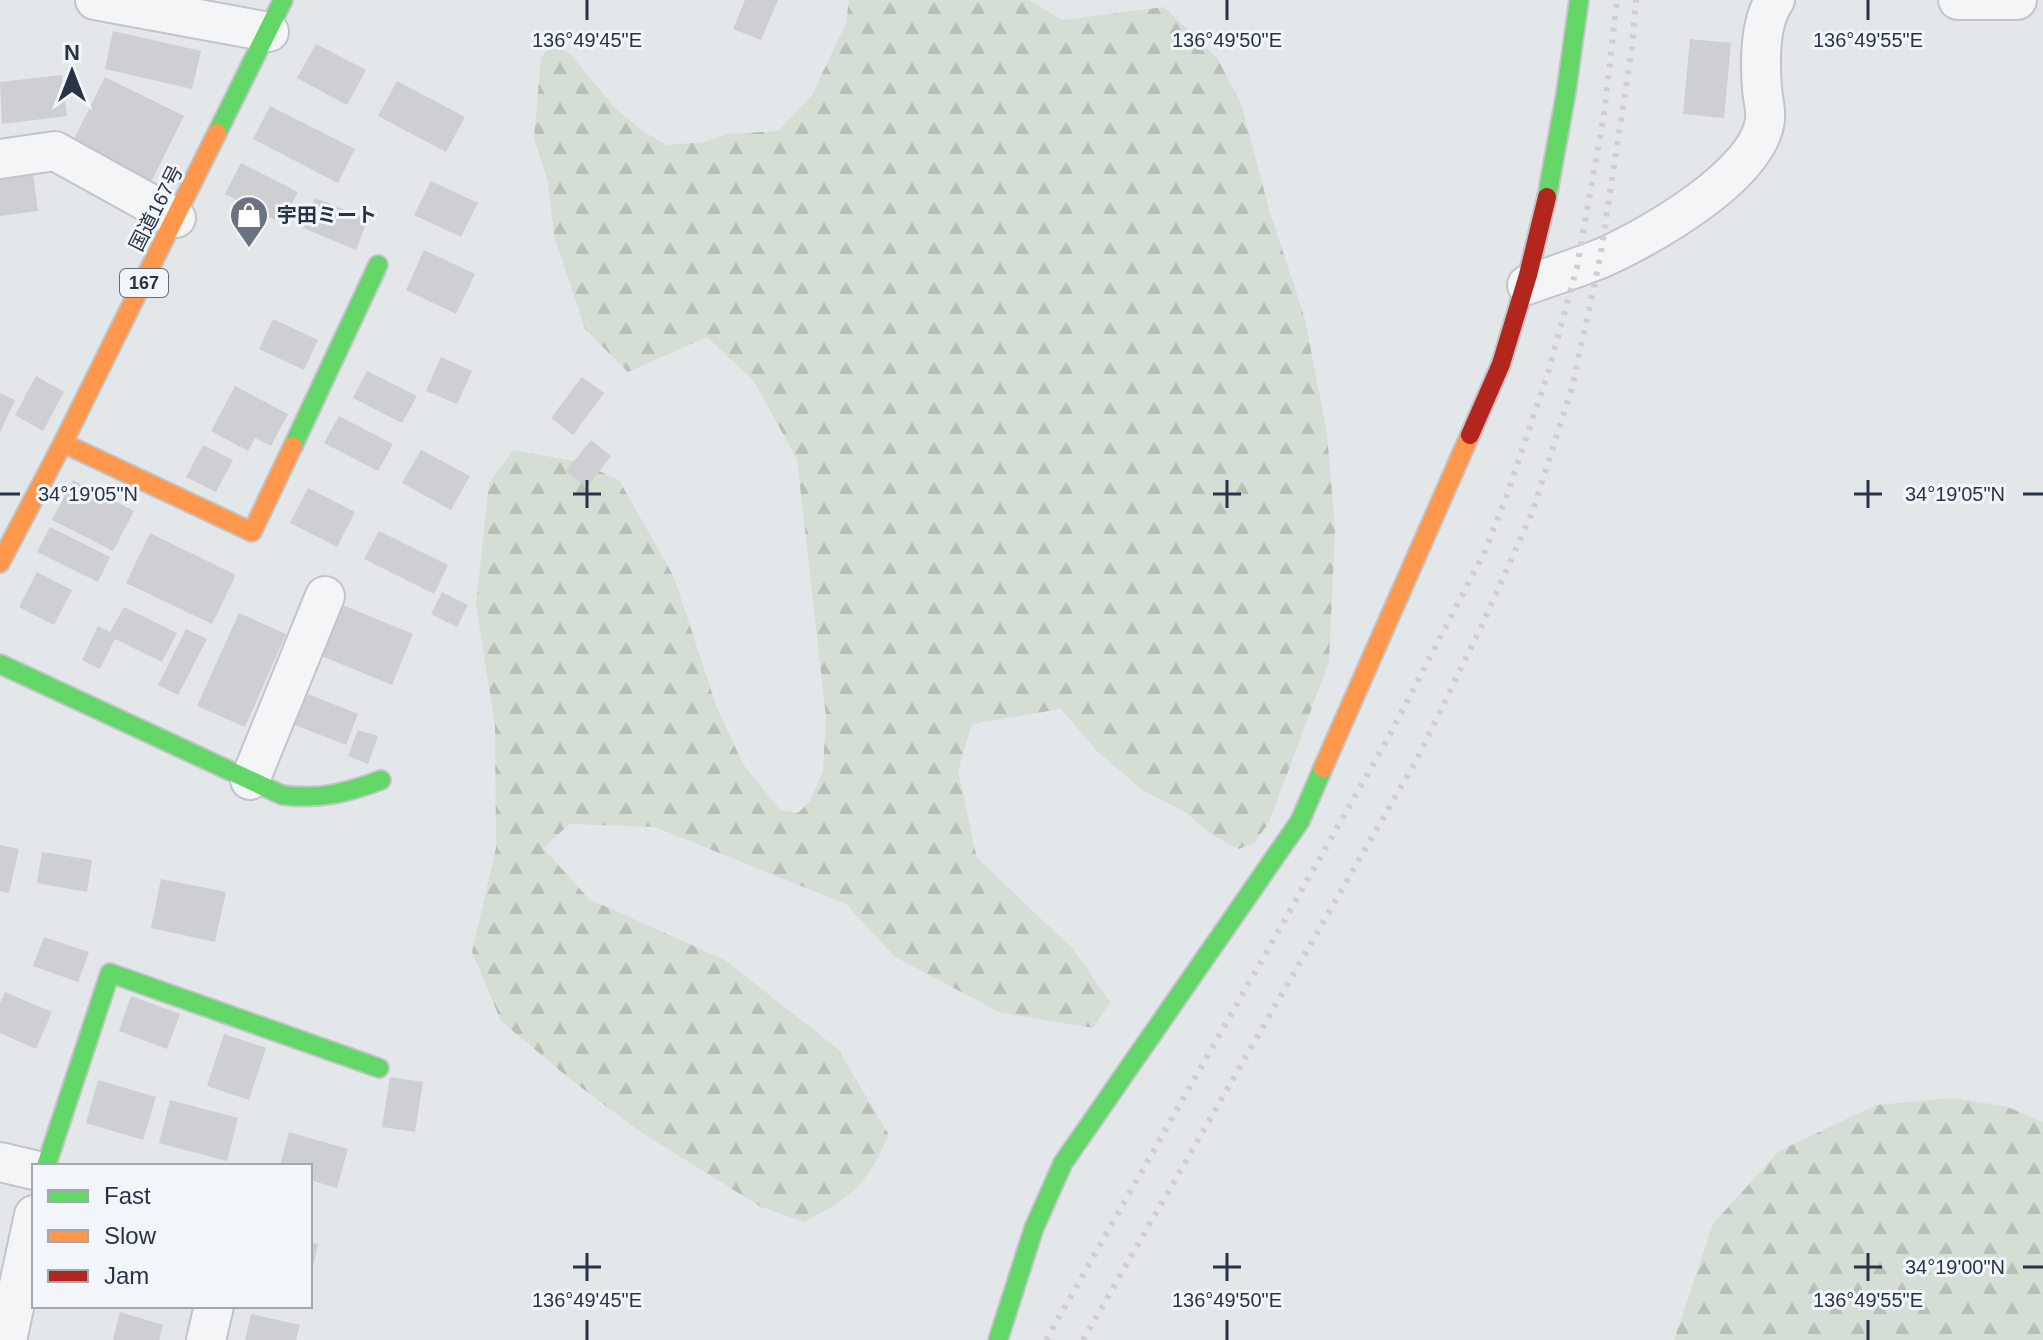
<svg xmlns="http://www.w3.org/2000/svg" width="2043" height="1340" viewBox="0 0 2043 1340" font-family="Arial,'Noto Sans JP',sans-serif">
<defs>
<pattern id="forest-firs" width="22" height="20" patternUnits="userSpaceOnUse" patternTransform="scale(2)"><rect width="22" height="20" fill="#d5ded4"/><path d="M5 1l3.5 6h-7zM16 11l3.5 6h-7z" fill="#b7bfb7"/></pattern>
</defs>
<rect width="100%" height="100%" fill="#e4e7ea"/>
<g fill="url(#forest-firs)">
<path d="M849,0H1029L1062,20L1164,7L1217,58L1241,103L1269,209L1305,319L1327,433L1335,530L1329,662L1269,822L1255,842L1239,849L1212,835L1185,812L1142,790L1097,751L1061,709L972,724L958,771L977,858L1073,949L1110,1002L1093,1028L999,1012L895,957L846,904L655,827L570,824L543,848L589,899L725,960L838,1049L889,1135C865,1186 854,1196 804,1222L761,1207L639,1131L570,1079L501,1021L472,952L496,848L495,725L476,605L489,483L513,450L579,462L619,480L674,577L717,708L743,764L780,810L798,813L810,801L823,771L826,717L797,459L753,380L707,337L628,372L585,329L554,236L548,182L534,139L541,58L547,50L560,48L571,55L615,108L644,132L667,145L704,142L728,134L778,131L812,95L846,23Z"/>
<polygon points="1951,1098 2005,1106 2043,1122 2043,1340 1674,1340 1713,1224 1779,1151 1876,1105"/>
</g>
<g fill="#cdcfd2">
<polygon points="745,0 778,0 761,40 733,29"/>
<polygon points="113,31 201,51 192,89 105,69"/>
<polygon points="1690,39 1731,43 1724,118 1683,114"/>
<polygon points="316,44 366,70 347,105 297,78"/>
<polygon points="62,75 67,116 2,124 0,82"/>
<polygon points="105,77 184,116 150,184 71,145"/>
<polygon points="397,81 465,117 446,152 378,116"/>
<polygon points="270,106 355,149 338,183 253,139"/>
<polygon points="241,163 298,192 281,223 225,194"/>
<polygon points="33,174 38,211 0,216 0,178"/>
<polygon points="431,181 478,203 461,237 414,215"/>
<polygon points="315,198 368,219 356,250 303,228"/>
<polygon points="424,250 475,274 456,314 406,290"/>
<polygon points="273,319 318,340 304,370 259,349"/>
<polygon points="441,357 472,371 457,404 426,391"/>
<polygon points="367,371 417,396 402,423 353,398"/>
<polygon points="36,376 64,392 43,431 15,415"/>
<polygon points="582,377 604,393 573,435 551,418"/>
<polygon points="235,386 288,414 271,446 255,438 248,451 211,431"/>
<polygon points="0,393 15,400 0,432"/>
<polygon points="339,416 393,444 378,471 324,443"/>
<polygon points="591,440 611,456 587,487 566,471"/>
<polygon points="203,445 233,460 216,492 186,477"/>
<polygon points="421,450 470,476 451,510 402,483"/>
<polygon points="73,480 134,511 113,551 52,520"/>
<polygon points="308,488 355,512 337,547 290,523"/>
<polygon points="50,527 110,557 98,582 37,552"/>
<polygon points="379,531 448,565 434,594 364,559"/>
<polygon points="150,533 236,575 212,624 126,583"/>
<polygon points="37,572 72,590 54,625 19,607"/>
<polygon points="442,592 468,605 457,627 431,614"/>
<polygon points="340,604 413,634 392,685 319,655"/>
<polygon points="124,607 177,633 162,662 115,639 100,669 82,660 98,626 110,632"/>
<polygon points="239,613 286,634 245,727 197,706"/>
<polygon points="186,629 207,639 178,695 158,685"/>
<polygon points="308,694 358,714 346,745 295,725"/>
<polygon points="358,730 378,736 368,764 348,756"/>
<polygon points="0,845 19,849 9,893 0,891"/>
<polygon points="42,852 92,860 87,892 37,883"/>
<polygon points="161,879 226,892 215,942 151,928"/>
<polygon points="44,937 89,952 78,982 33,966"/>
<polygon points="5,992 52,1012 36,1049 0,1033 0,1003"/>
<polygon points="131,996 180,1014 167,1049 119,1031"/>
<polygon points="224,1034 266,1048 249,1100 207,1086"/>
<polygon points="390,1077 423,1082 415,1132 382,1127"/>
<polygon points="98,1080 156,1097 143,1140 86,1123"/>
<polygon points="170,1100 238,1118 227,1161 159,1143"/>
<polygon points="289,1132 348,1149 337,1188 310,1180 310,1166 280,1166"/>
<polygon points="310,1242 318,1244 311,1274 310,1274"/>
<polygon points="120,1312 163,1325 159,1340 113,1340"/>
<polygon points="251,1314 300,1325 296,1340 245,1340"/>
</g>
<g fill="none" stroke-linecap="round" stroke-linejoin="round">
<defs>
<g id="street">
<polyline points="95,0 269,32"/>
<polyline points="1958,0 2017,0"/>
<polyline points="0,159 55,151 176,218"/>
<path d="M1527,285C1552,276 1577,268 1602,258C1649,237 1758,176 1765,120C1766,110 1763,99 1762,89C1760,63 1759,23 1775,0"/>
<polyline points="250,780 325,596"/>
<polyline points="0,1162 34,1170"/>
<polyline points="7,1340 34,1215"/>
<polyline points="206,1340 214,1306"/>
</g>
<g id="fast">
<polyline points="217,133 283,0"/>
<polyline points="1547,197 1566,93 1579,0"/>
<polyline points="293,446 378,265"/>
<path d="M0,664L282,795C318,800 347,793 381,780"/>
<polyline points="46,1166 110,973 379,1068"/>
<polyline points="998,1340 1034,1228 1063,1163 1300,821 1323,768"/>
</g>
<g id="slow">
<polyline points="63,443 252,532 293,446"/>
<polyline points="0,563 63,443 217,133"/>
<polyline points="1323,768 1470,435"/>
</g>
<polyline id="jam" points="1470,435 1501,364 1528,275 1547,197"/>
</defs>
<use href="#street" stroke="#c2c5c8" stroke-width="42"/>
<use href="#fast" stroke="#c2c5c8" stroke-width="22"/>
<use href="#slow" stroke="#c2c5c8" stroke-width="22"/>
<use href="#jam" stroke="#c2c5c8" stroke-width="22"/>
<use href="#street" stroke="#f3f5f6" stroke-width="38"/>
<use href="#fast" stroke="#63d668" stroke-width="18"/>
<use href="#slow" stroke="#ff974d" stroke-width="18"/>
<use href="#jam" stroke="#b3261e" stroke-width="18"/>
<g stroke="#cdcfd1" stroke-width="6" stroke-dasharray="4 8" stroke-linecap="butt">
<polyline points="1046,1340 1387,740 1485,551 1508,492 1548,373 1577,267 1604,114 1617,0"/>
<polyline points="1083,1340 1417,759 1481,627 1532,513 1572,388 1600,258 1632,48 1636,0"/>
</g>
</g>
<path fill="none" stroke="#283446" stroke-width="3" d="M587,0V20M1227,0V20M1868,0V20M587,480V508M1227,480V508M1868,480V508M0,494H20M573,494H601M1213,494H1241M1854,494H1882M2023,494H2043M587,1253V1281M1227,1253V1281M1868,1253V1281M573,1267H601M1213,1267H1241M1854,1267H1882M2023,1267H2043M587,1320V1340M1227,1320V1340M1868,1320V1340"/>
<defs>
<symbol id="shop-pin" viewBox="-11 -11 22 30"><path d="M0 17L-7.5 6A9.5 9.5 0 1 1 7.5 6Z" fill="#6a737f" stroke="#f2f5f9"/><path d="M-5-2.5h2.3a2.7 3.5 0 0 1 5.4 0H5L5.5 6h-11ZM-1.5-2.5h3a1.5 2.3 0 0 0-3 0Z" fill="#fff"/></symbol>
</defs>
<g fill-rule="evenodd">
<use href="#shop-pin" x="227" y="193" width="44" height="60"/>
</g>
<g text-anchor="middle" stroke-width="6" stroke-linejoin="round" paint-order="stroke">
<rect fill="#f2f5f9" stroke="#656e7c" stroke-width="2" x="120" y="269" width="48" height="28" rx="6"/>
<g font-size="18" font-weight="bold" fill="#283446">
<text x="144" y="289">167</text>
</g>
<g font-size="20" fill="#283446" stroke="#f2f5f9">
<text transform="translate(156 208) rotate(-63)" y="7">国道167号</text>
</g>
<g font-size="20" font-weight="bold" fill="#283446" stroke="#f2f5f9" text-anchor="start">
<text x="277" y="222">宇田ミート</text>
</g>
</g>
<g font-size="20" text-anchor="middle" fill="#283446" stroke="#f2f5f9" stroke-width="6" stroke-linejoin="round" paint-order="stroke">
<text x="587" y="47">136°49'45"E</text>
<text x="1227" y="47">136°49'50"E</text>
<text x="1868" y="47">136°49'55"E</text>
<text x="88" y="501">34°19'05"N</text>
<text x="1955" y="501">34°19'05"N</text>
<text x="1955" y="1274">34°19'00"N</text>
<text x="587" y="1307">136°49'45"E</text>
<text x="1227" y="1307">136°49'50"E</text>
<text x="1868" y="1307">136°49'55"E</text>
</g>
<rect x="32" y="1164" width="280" height="144" fill="#f2f5f9" stroke="#a1a8b1" stroke-width="2"/>
<rect x="48" y="1190" width="40" height="12" fill="#63d668" stroke="#a1a8b1" stroke-width="2"/>
<text x="104" y="1204" font-size="24" fill="#283446">Fast</text>
<rect x="48" y="1230" width="40" height="12" fill="#ff974d" stroke="#a1a8b1" stroke-width="2"/>
<text x="104" y="1244" font-size="24" fill="#283446">Slow</text>
<rect x="48" y="1270" width="40" height="12" fill="#b3261e" stroke="#a1a8b1" stroke-width="2"/>
<text x="104" y="1284" font-size="24" fill="#283446">Jam</text>
<g transform="translate(72 72)" stroke="#f2f5f9" stroke-width="6" paint-order="stroke">
<path d="M0-6L14 30L0 20L-14 30Z" fill="#283446"/>
<text y="-12" font-size="22" font-weight="bold" text-anchor="middle" fill="#283446">N</text>
</g>
</svg>
